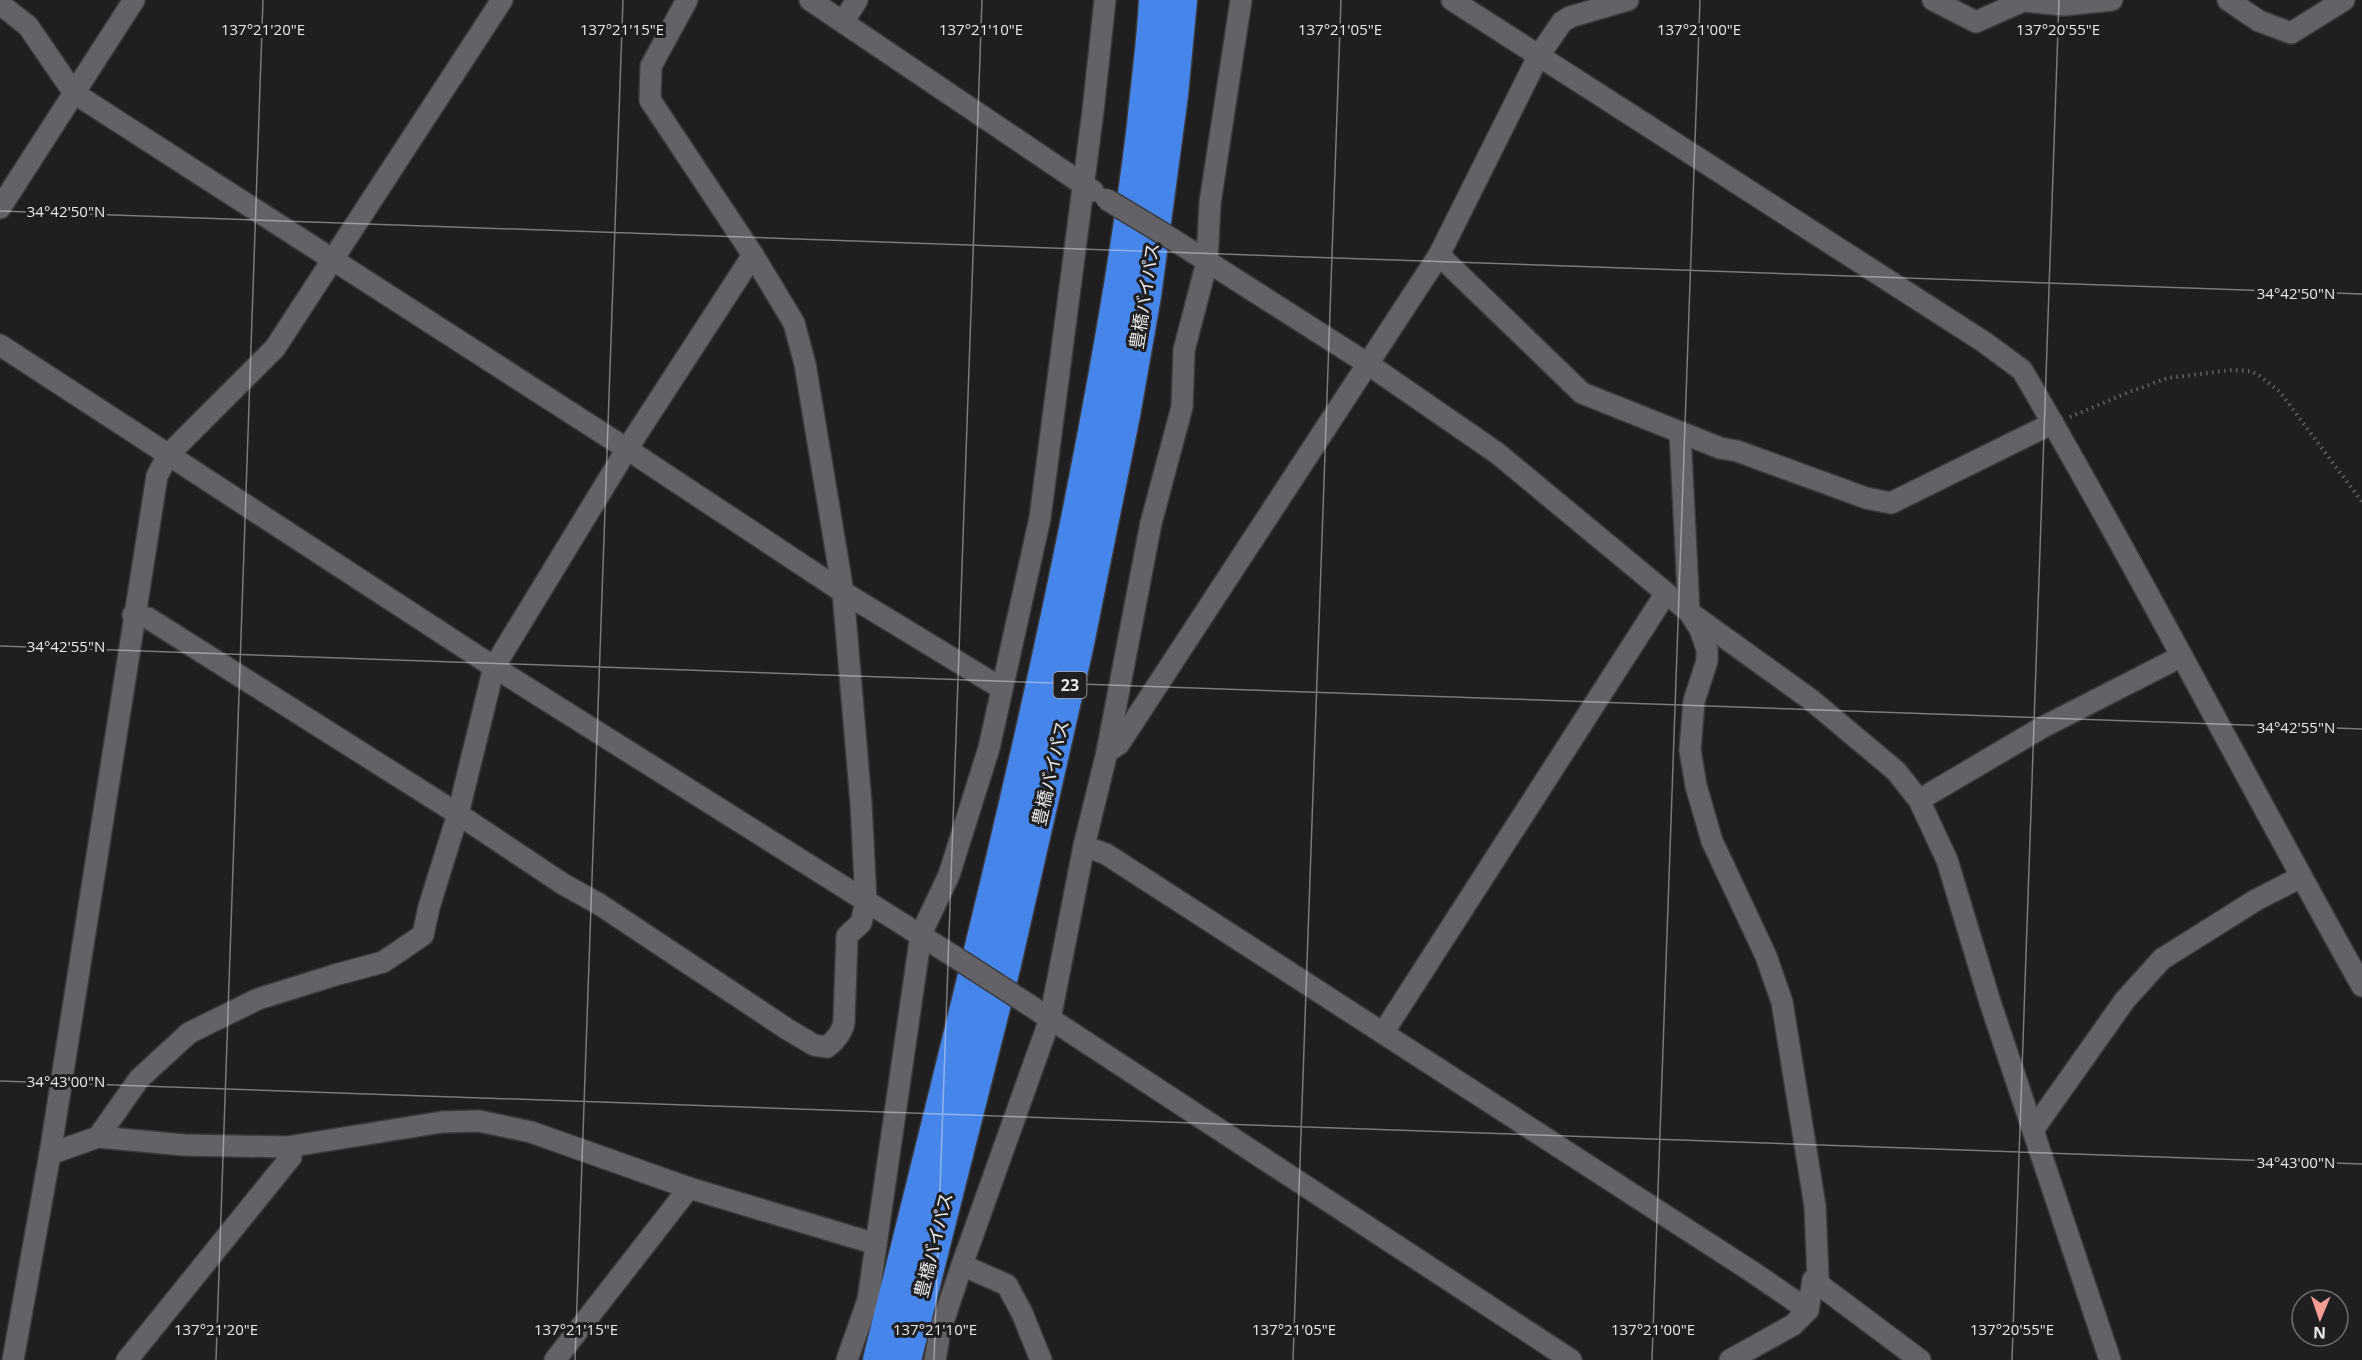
<svg xmlns="http://www.w3.org/2000/svg" width="2362" height="1360" viewBox="0 0 2362 1360" font-family="'Open Sans','Noto Sans JP',sans-serif">
<rect width="100%" height="100%" fill="#1f1f22"/>
<g fill="none" stroke-linecap="round" stroke-linejoin="round">
<defs>
<g id="minor">
<polyline points="810,0 1093,191"/>
<path d="M1452,0L1984,342L2022,370C2140,572 2247,781 2362,986"/>
<polyline points="1933,0 1976,22 2023,1 2064,5 2112,0"/>
<polyline points="2228,0 2259,21 2291,33 2344,0"/>
<polyline points="0,4 28,26 74,93 627,449 843,592 1001,688"/>
<polyline points="843,22 857,0"/>
<polyline points="0,208 134,0"/>
<polyline points="1177,242 1368,364 1497,453 1689,612 1810,699 1896,771 1919,800 1947,860 1990,1002 2110,1360"/>
<polyline points="1439,255 1582,393 1720,448 1737,451 1866,498 1891,503 2053,423"/>
<polyline points="0,345 494,667 955,957"/>
<polyline points="1680,432 1689,612 1700,629 1707,649 1707,661 1694,701 1690,750 1696,786 1712,841 1766,956 1782,1002 1815,1206 1818,1277 1813,1280 1808,1310 1793,1325 1730,1360"/>
<path d="M133,615L148,618L458,814L563,884L599,904L787,1029L814,1045L827,1047C836,1040 842,1033 844,1022L847,936L861,923L866,902L861,803L843,592L805,364L794,323L753,255L650,100L651,66L687,0"/>
<polyline points="1107,752 1119,744 1439,255 1538,57 1562,22 1570,17 1628,0"/>
<polyline points="1919,800 2043,727 2182,656"/>
<polyline points="1084,846 1106,854 1751,1271 1808,1310"/>
<polyline points="1020,999 1571,1360"/>
<polyline points="1383,1033 1666,593"/>
<polyline points="2033,1130 2125,1000 2162,959 2256,900 2301,877"/>
<polyline points="98,1137 139,1079 189,1033 258,999 335,975 383,962 423,935 429,907 458,814 494,667 627,449 753,255"/>
<polyline points="50,1154 98,1137 184,1145 287,1147 442,1122 479,1121 531,1132 689,1188 876,1244"/>
<polyline points="962,1265 1007,1285 1022,1313 1041,1360"/>
<polyline points="1813,1280 1920,1360"/>
<polyline points="13,1360 50,1154 157,476 168,455 275,348 502,0"/>
<polyline points="127,1360 291,1157 287,1147"/>
<polyline points="555,1360 689,1188"/>
<polyline points="847,1360 868,1300 921,934 949,875 989,748 1040,518 1093,111 1105,0"/>
<polyline points="935,1360 940,1331 962,1265 1050,1019 1084,846 1107,752 1151,523 1182,407 1184,350 1207,262 1210,203 1241,0"/>
</g>
<g id="highway">
<path d="M878,1360C948,1075 1022,791 1079,504C1104,378 1127,252 1142,125C1146,83 1152,42 1154,0"/>
<polyline points="906,1360 1006,964 1078,648 1125,415 1146,296 1173,95 1182,0"/>
</g>
</defs>
<use href="#minor" stroke="#3a3a3d" stroke-width="24"/>
<use href="#highway" stroke="#3a3a3d" stroke-width="33"/>
<polyline stroke="#616264" stroke-width="4" stroke-dasharray="1.5 4.5" stroke-linecap="butt" points="2070,417 2129,392 2168,378 2232,370 2250,371 2260,376 2280,392 2362,502"/>
<use href="#minor" stroke="#636367" stroke-width="21"/>
<use href="#highway" stroke="#4686ea" stroke-width="30"/>
<defs>
<g id="minor-bridge">
<polyline points="1106,199 1177,242"/>
<polyline points="955,957 1020,999"/>
</g>
</defs>
<use href="#minor-bridge" stroke="#3a3a3d" stroke-width="24" stroke-linecap="butt"/>
<use href="#minor-bridge" stroke="#636367" stroke-width="21"/>
</g>
<path fill="none" stroke="#e7e8ea" stroke-width="1.5" stroke-opacity="0.45" d="M0,211L2362,294M0,646L2362,729M0,1081L2362,1164M216,1360L263,0M575,1360L623,0M934,1360L982,0M1293,1360L1341,0M1652,1360L1700,0M2012,1360L2059,0"/>
<g text-anchor="middle" stroke-width="6" stroke-linejoin="round" paint-order="stroke">
<rect fill="#1f1f22" stroke="#abacae" stroke-width="1.5" x="1053.5" y="672" width="33" height="26" rx="4.5"/>
<g font-size="16" font-weight="bold" fill="#e7e8ea">
<text x="1070" y="691">23</text>
</g>
<g font-size="18" fill="#e7e8ea" stroke="#1f1f22">
<text transform="translate(1145 296) rotate(-81)" y="6">豊橋バイパス</text>
<text transform="translate(1051 773) rotate(-77)" y="6">豊橋バイパス</text>
<text transform="translate(934 1245) rotate(-76)" y="6">豊橋バイパス</text>
</g>
</g>
<g font-size="15" text-anchor="middle" fill="#e7e8ea" stroke="#1f1f22" stroke-width="6" stroke-linejoin="round" paint-order="stroke">
<text x="263" y="35">137°21'20"E</text>
<text x="622" y="35">137°21'15"E</text>
<text x="981" y="35">137°21'10"E</text>
<text x="1340" y="35">137°21'05"E</text>
<text x="1699" y="35">137°21'00"E</text>
<text x="2058" y="35">137°20'55"E</text>
<text x="66" y="217">34°42'50"N</text>
<text x="2296" y="299">34°42'50"N</text>
<text x="66" y="652">34°42'55"N</text>
<text x="2296" y="733">34°42'55"N</text>
<text x="66" y="1087">34°43'00"N</text>
<text x="2296" y="1168">34°43'00"N</text>
<text x="216" y="1335">137°21'20"E</text>
<text x="576" y="1335">137°21'15"E</text>
<text x="935" y="1335">137°21'10"E</text>
<text x="1294" y="1335">137°21'05"E</text>
<text x="1653" y="1335">137°21'00"E</text>
<text x="2012" y="1335">137°20'55"E</text>
</g>
<g transform="translate(2320 1318) rotate(182)"><circle r="28" fill="#1f1f22" stroke="#6f6f72" stroke-width="1.5"/>
<path d="M0-4.5L10 22L0 15L-10 22Z" fill="#f59c95"/>
<text y="-9" font-size="16" font-weight="bold" text-anchor="middle" fill="#e7e8ea">N</text>
</g>
</svg>
